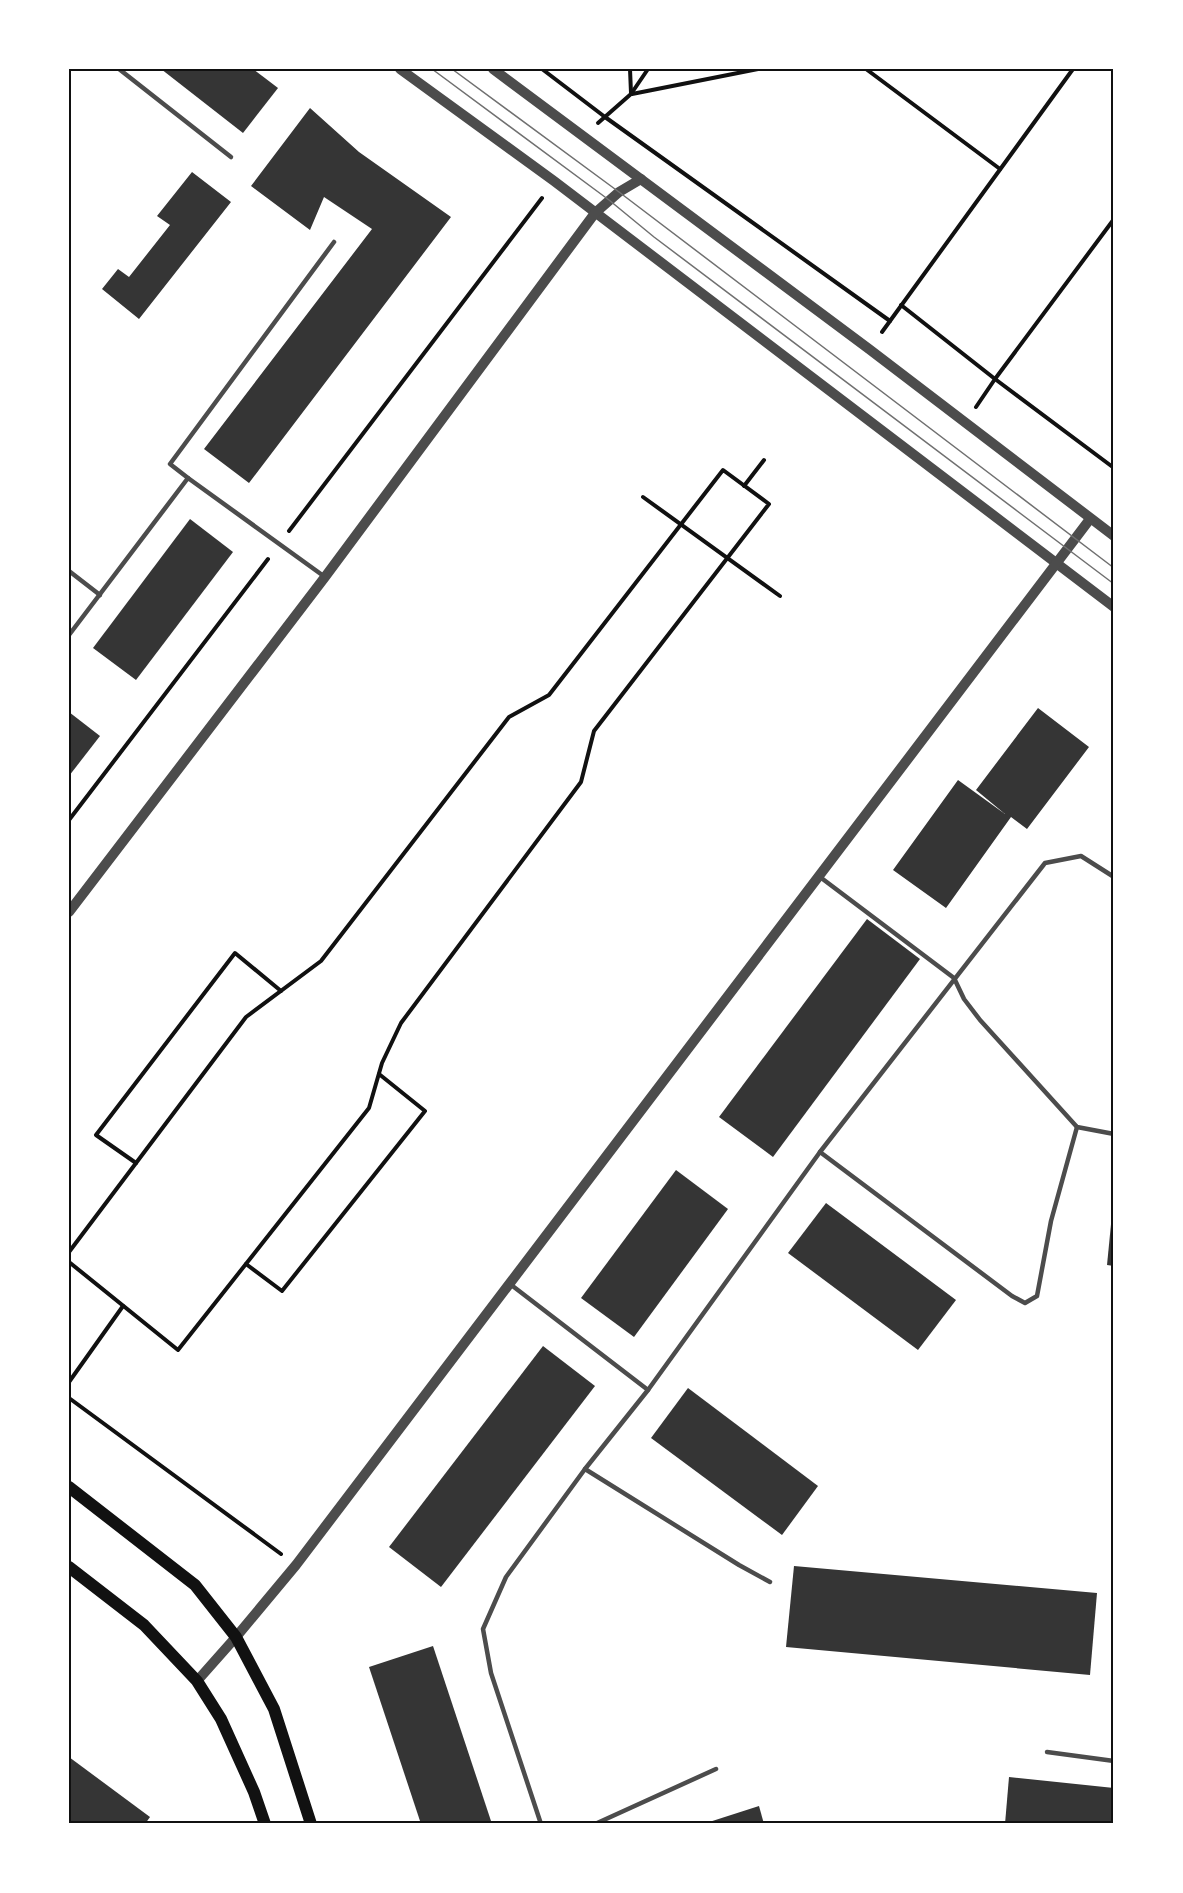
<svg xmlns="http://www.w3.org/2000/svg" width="1183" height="1893" viewBox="0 0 1183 1893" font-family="Inter,sans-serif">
<rect width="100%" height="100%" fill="#fff"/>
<g fill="#353535">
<polygon points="161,69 253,69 278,88 243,133"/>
<polygon points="310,108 359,152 451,217 249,483 204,449 372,229 324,197 310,230 251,186"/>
<polygon points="192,172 231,202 139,319 102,289 118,269 129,277 170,225 157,216"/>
<polygon points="190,519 233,552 136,680 93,648"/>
<polygon points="1038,708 1089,747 1027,829 1011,817 946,908 893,870 958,780 1005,814 976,790"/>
<polygon points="69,712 100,736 69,776"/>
<polygon points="867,919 920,959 773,1157 719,1117"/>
<polygon points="676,1170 728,1209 634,1337 581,1298"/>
<polygon points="826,1203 956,1300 918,1350 788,1253"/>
<polygon points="1112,1214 1114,1214 1114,1266 1107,1265"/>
<polygon points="543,1346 595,1386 441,1587 389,1547"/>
<polygon points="688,1388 818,1486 782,1535 651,1438"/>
<polygon points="794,1566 1097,1593 1090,1675 786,1647"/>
<polygon points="433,1646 492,1824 421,1824 369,1667"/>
<polygon points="69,1757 150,1817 145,1824 69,1824"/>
<polygon points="1009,1777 1114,1788 1114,1824 1005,1824"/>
<polygon points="759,1806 764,1824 703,1824"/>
</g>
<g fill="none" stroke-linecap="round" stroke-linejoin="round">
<g stroke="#111" stroke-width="4">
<polyline points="542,69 605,117 890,321"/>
<polyline points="630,69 631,93"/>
<polyline points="866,69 1000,169"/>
<polyline points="632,94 758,69"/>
<polyline points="598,123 631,94 648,69"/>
<polyline points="901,305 995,379 1114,468"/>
<polyline points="882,332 1073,69"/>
<polyline points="976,407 995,379 1114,219"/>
<polyline points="744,486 764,460"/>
<polyline points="643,497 780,596"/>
<polyline points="289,531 542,198"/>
<polyline points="69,820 268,559"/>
<polyline points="136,1163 96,1135 235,953 281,991"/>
<polyline points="69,1252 246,1017 321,961 509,717 549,695 723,470 769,504 594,731 581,782 401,1023 382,1063 369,1108 178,1350 69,1262"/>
<polyline points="246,1264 282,1291 425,1111 379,1074"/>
<polyline points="69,1382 123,1306"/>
<polyline points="69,1398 281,1554"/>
</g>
<g stroke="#4c4c4c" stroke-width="4.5">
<polyline points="119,69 231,157"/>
<polyline points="188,478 170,464 334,242"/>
<polyline points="69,571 100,595"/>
<polyline points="69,635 188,478 325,577"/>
<polyline points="820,877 954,978 964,999 980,1020 1077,1127 1114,1134"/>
<polyline points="820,1152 1012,1296 1025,1303 1037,1296 1051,1221 1077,1127"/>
<polyline points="510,1284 648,1390"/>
<polyline points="585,1469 739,1565 770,1582"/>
<polyline points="1047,1752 1114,1761"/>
<polyline points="541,1824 491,1673 483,1629 506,1577 585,1469 648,1390 820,1152 1045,863 1081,856 1114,877"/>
<polyline points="595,1824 716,1769"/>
</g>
<g stroke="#4c4c4c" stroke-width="10">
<polyline points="400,69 554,181 1114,607"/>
<polyline points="493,69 869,349 1114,536"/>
<polyline points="69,912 325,577 595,213 619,192 641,179"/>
<polyline points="197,1681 236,1637 296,1565 1090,519"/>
</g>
<g stroke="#111" stroke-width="12">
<polyline points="69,1487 195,1585 236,1637 274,1709 311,1824"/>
<polyline points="69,1567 144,1625 197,1681 221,1719 254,1792 265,1824"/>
</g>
<g stroke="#707070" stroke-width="1.5">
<polyline points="432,69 609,200 654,237 1114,584"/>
<polyline points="452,69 619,192 1114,568"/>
</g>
</g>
<rect width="1183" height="1893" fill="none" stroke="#ffffff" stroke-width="141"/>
<rect x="70" y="70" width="1042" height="1752" fill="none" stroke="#111" stroke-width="2"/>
</svg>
